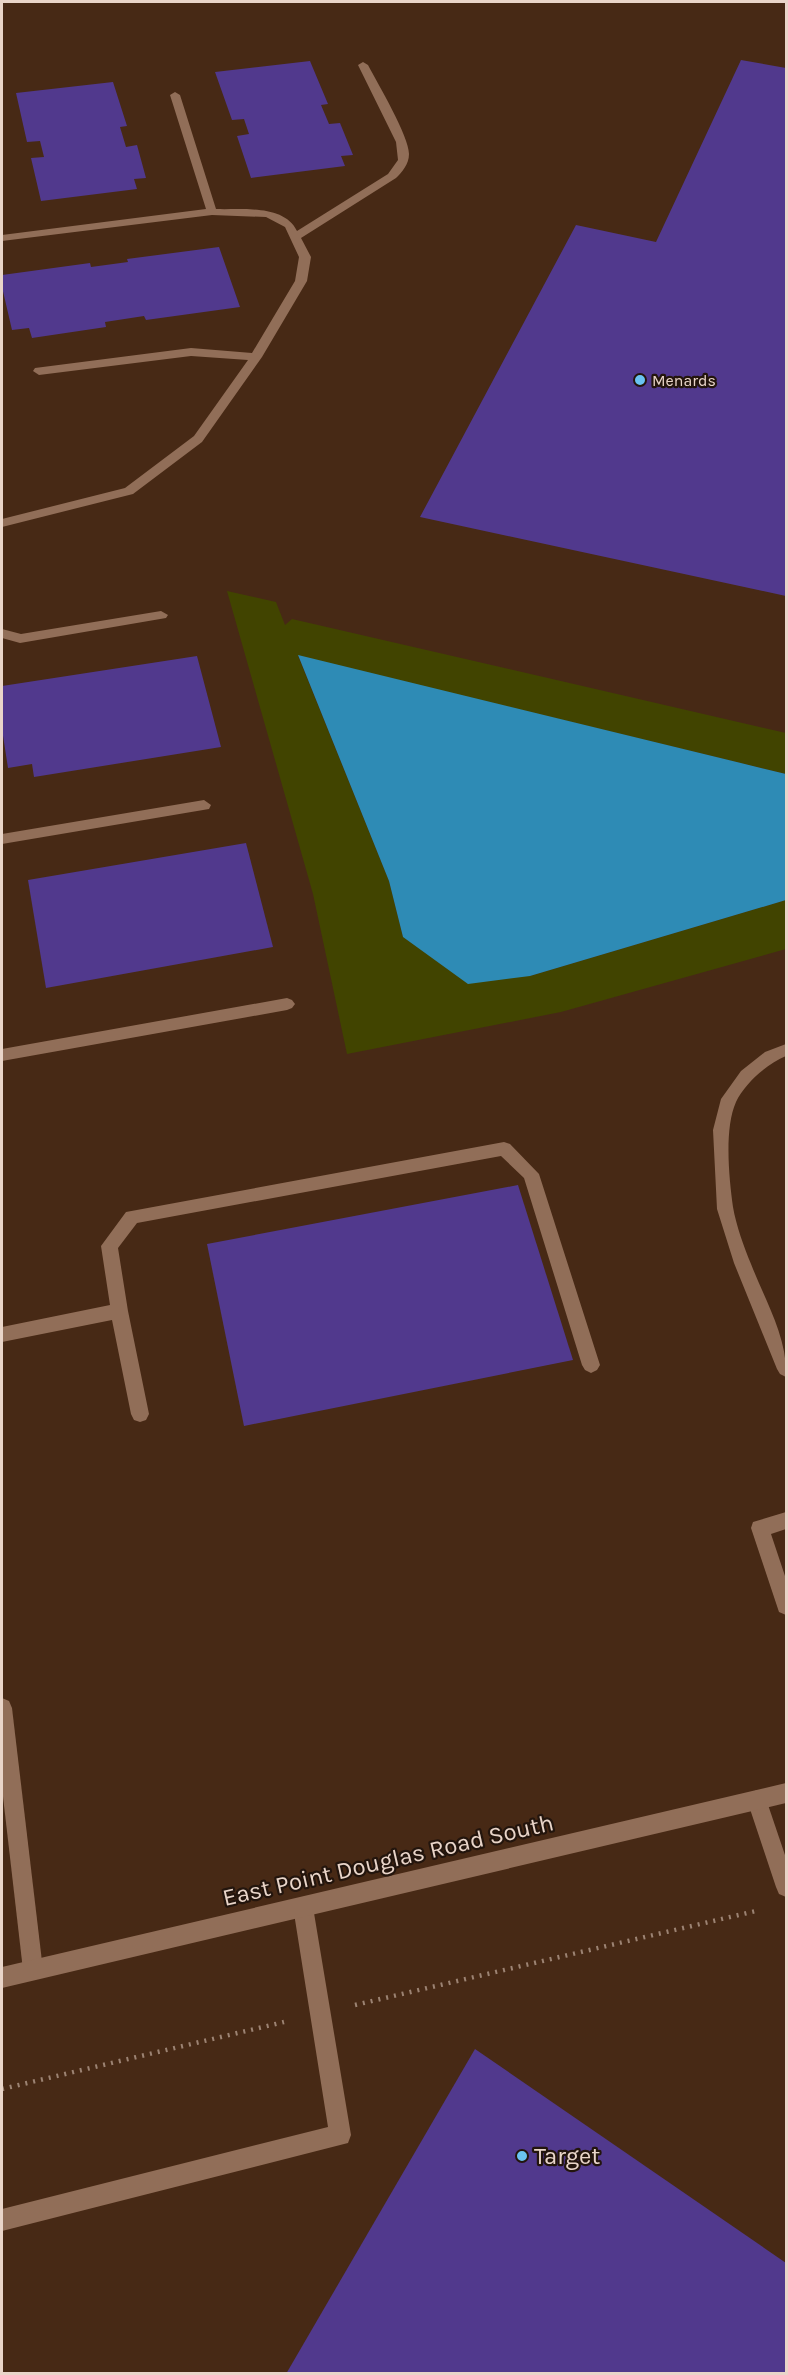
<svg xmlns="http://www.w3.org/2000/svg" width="788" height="2375" viewBox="0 0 788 2375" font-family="Karla,sans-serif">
<rect width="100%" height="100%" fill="#472915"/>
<polygon fill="#414400" points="227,591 276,602 285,625 292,619 786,733 786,774 298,656 389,881 403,937 530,976 786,900 786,949 561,1012 347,1054 313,894"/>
<polygon fill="#2e8bb5" points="298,655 786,774 786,900 530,976 468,984 403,937 389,881"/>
<g fill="#51398d">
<polygon points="741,60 786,68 786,596 420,517 576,225 656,242"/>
<polygon points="310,61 328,104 321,105 329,124 340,123 353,155 341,156 345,166 251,178 237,136 249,134 244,119 232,120 215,72"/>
<polygon points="113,82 127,126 120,127 126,147 137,145 146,178 134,179 137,189 41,201 31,158 44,157 40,141 27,142 16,93"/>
<polygon points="219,247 240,307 146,320 144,316 105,322 106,327 32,338 29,328 12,330 2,287 2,275 90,263 91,267 128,262 127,259"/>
<polygon points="197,656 221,747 34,777 32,764 8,768 2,729 2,686"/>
<polygon points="246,843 273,947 46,988 28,880"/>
<polygon points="518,1185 573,1360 244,1426 207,1244"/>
<polygon points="475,2049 786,2263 786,2374 286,2374"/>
</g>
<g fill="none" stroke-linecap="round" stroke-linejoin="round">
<g stroke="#9c8373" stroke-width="4.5" stroke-dasharray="2 6" stroke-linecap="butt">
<polyline points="355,2005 760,1910"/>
<polyline points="2,2089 284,2022"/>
</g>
<g fill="#916e58" fill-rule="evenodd">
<path d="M786,1044V1056C767,1064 745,1083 736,1102C724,1129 729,1178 733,1207C736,1225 744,1247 751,1264C765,1300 788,1338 786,1377L780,1374L777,1369L734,1263L717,1209L713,1130L721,1099L741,1071L765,1052Z"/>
<polygon points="504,1142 510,1144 539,1174 600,1365 597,1370 591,1373 585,1370 582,1365 524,1178 501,1156 137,1223 118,1248 128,1311 149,1414 146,1420 140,1422 134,1420 131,1414 112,1320 2,1342 2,1327 110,1305 101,1246 126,1212"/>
<polygon points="786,1512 786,1529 771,1534 786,1579 786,1615 779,1612 751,1528 753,1522"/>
<polygon points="757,1790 764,1793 786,1858 786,1897 779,1894 776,1887 747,1800 750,1793"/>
<polygon points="303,1897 310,1900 313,1907 351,2135 348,2143 2,2231 2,2209 328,2127 293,1907 296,1900"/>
</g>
<g fill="#916e58" fill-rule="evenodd">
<path d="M363,62L368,65C378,84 409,136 409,154C409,164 402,172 396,178L301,238L311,257L307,281L262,357L202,442L133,494L2,527V519L125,488L194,436L248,360L191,356L39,375L33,371L35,368L191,348L252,353L295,281L299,257L285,227L266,217L212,215L2,241V235L206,209L170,95L175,92L180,95L216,209C242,210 284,204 297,231L388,174L398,160L396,142L358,65Z"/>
<polygon points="161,611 168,615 166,618 20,643 2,638 2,629 21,634"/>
<polygon points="204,800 211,805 209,809 2,844 2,834"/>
<polygon points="287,998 292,1000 295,1004 292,1008 287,1010 2,1061 2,1049"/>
<polygon points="2,1698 9,1701 12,1708 43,1970 40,1977 33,1980 26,1977 23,1970 2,1788"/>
</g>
<polygon fill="#916e58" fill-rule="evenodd" points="786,1783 786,1803 2,1988 2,1967"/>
</g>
<g fill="#6ac3f1" stroke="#23150d" stroke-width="2">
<circle cx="640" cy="380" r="6"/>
<circle cx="522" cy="2156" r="6"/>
</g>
<g text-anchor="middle" stroke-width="4.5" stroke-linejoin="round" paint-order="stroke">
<g font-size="16" fill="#e9d5c9" stroke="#23150d" text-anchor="start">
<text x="652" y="386">Menards</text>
</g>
<g font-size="24" fill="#e9d5c9" stroke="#23150d">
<text transform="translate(388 1860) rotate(-13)" y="8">East Point Douglas Road South</text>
</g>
<g font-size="24" fill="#e9d5c9" stroke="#23150d" text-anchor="start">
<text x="534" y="2164">Target</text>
</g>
</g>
<rect width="788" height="2375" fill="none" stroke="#e9d5c9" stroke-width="6"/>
</svg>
